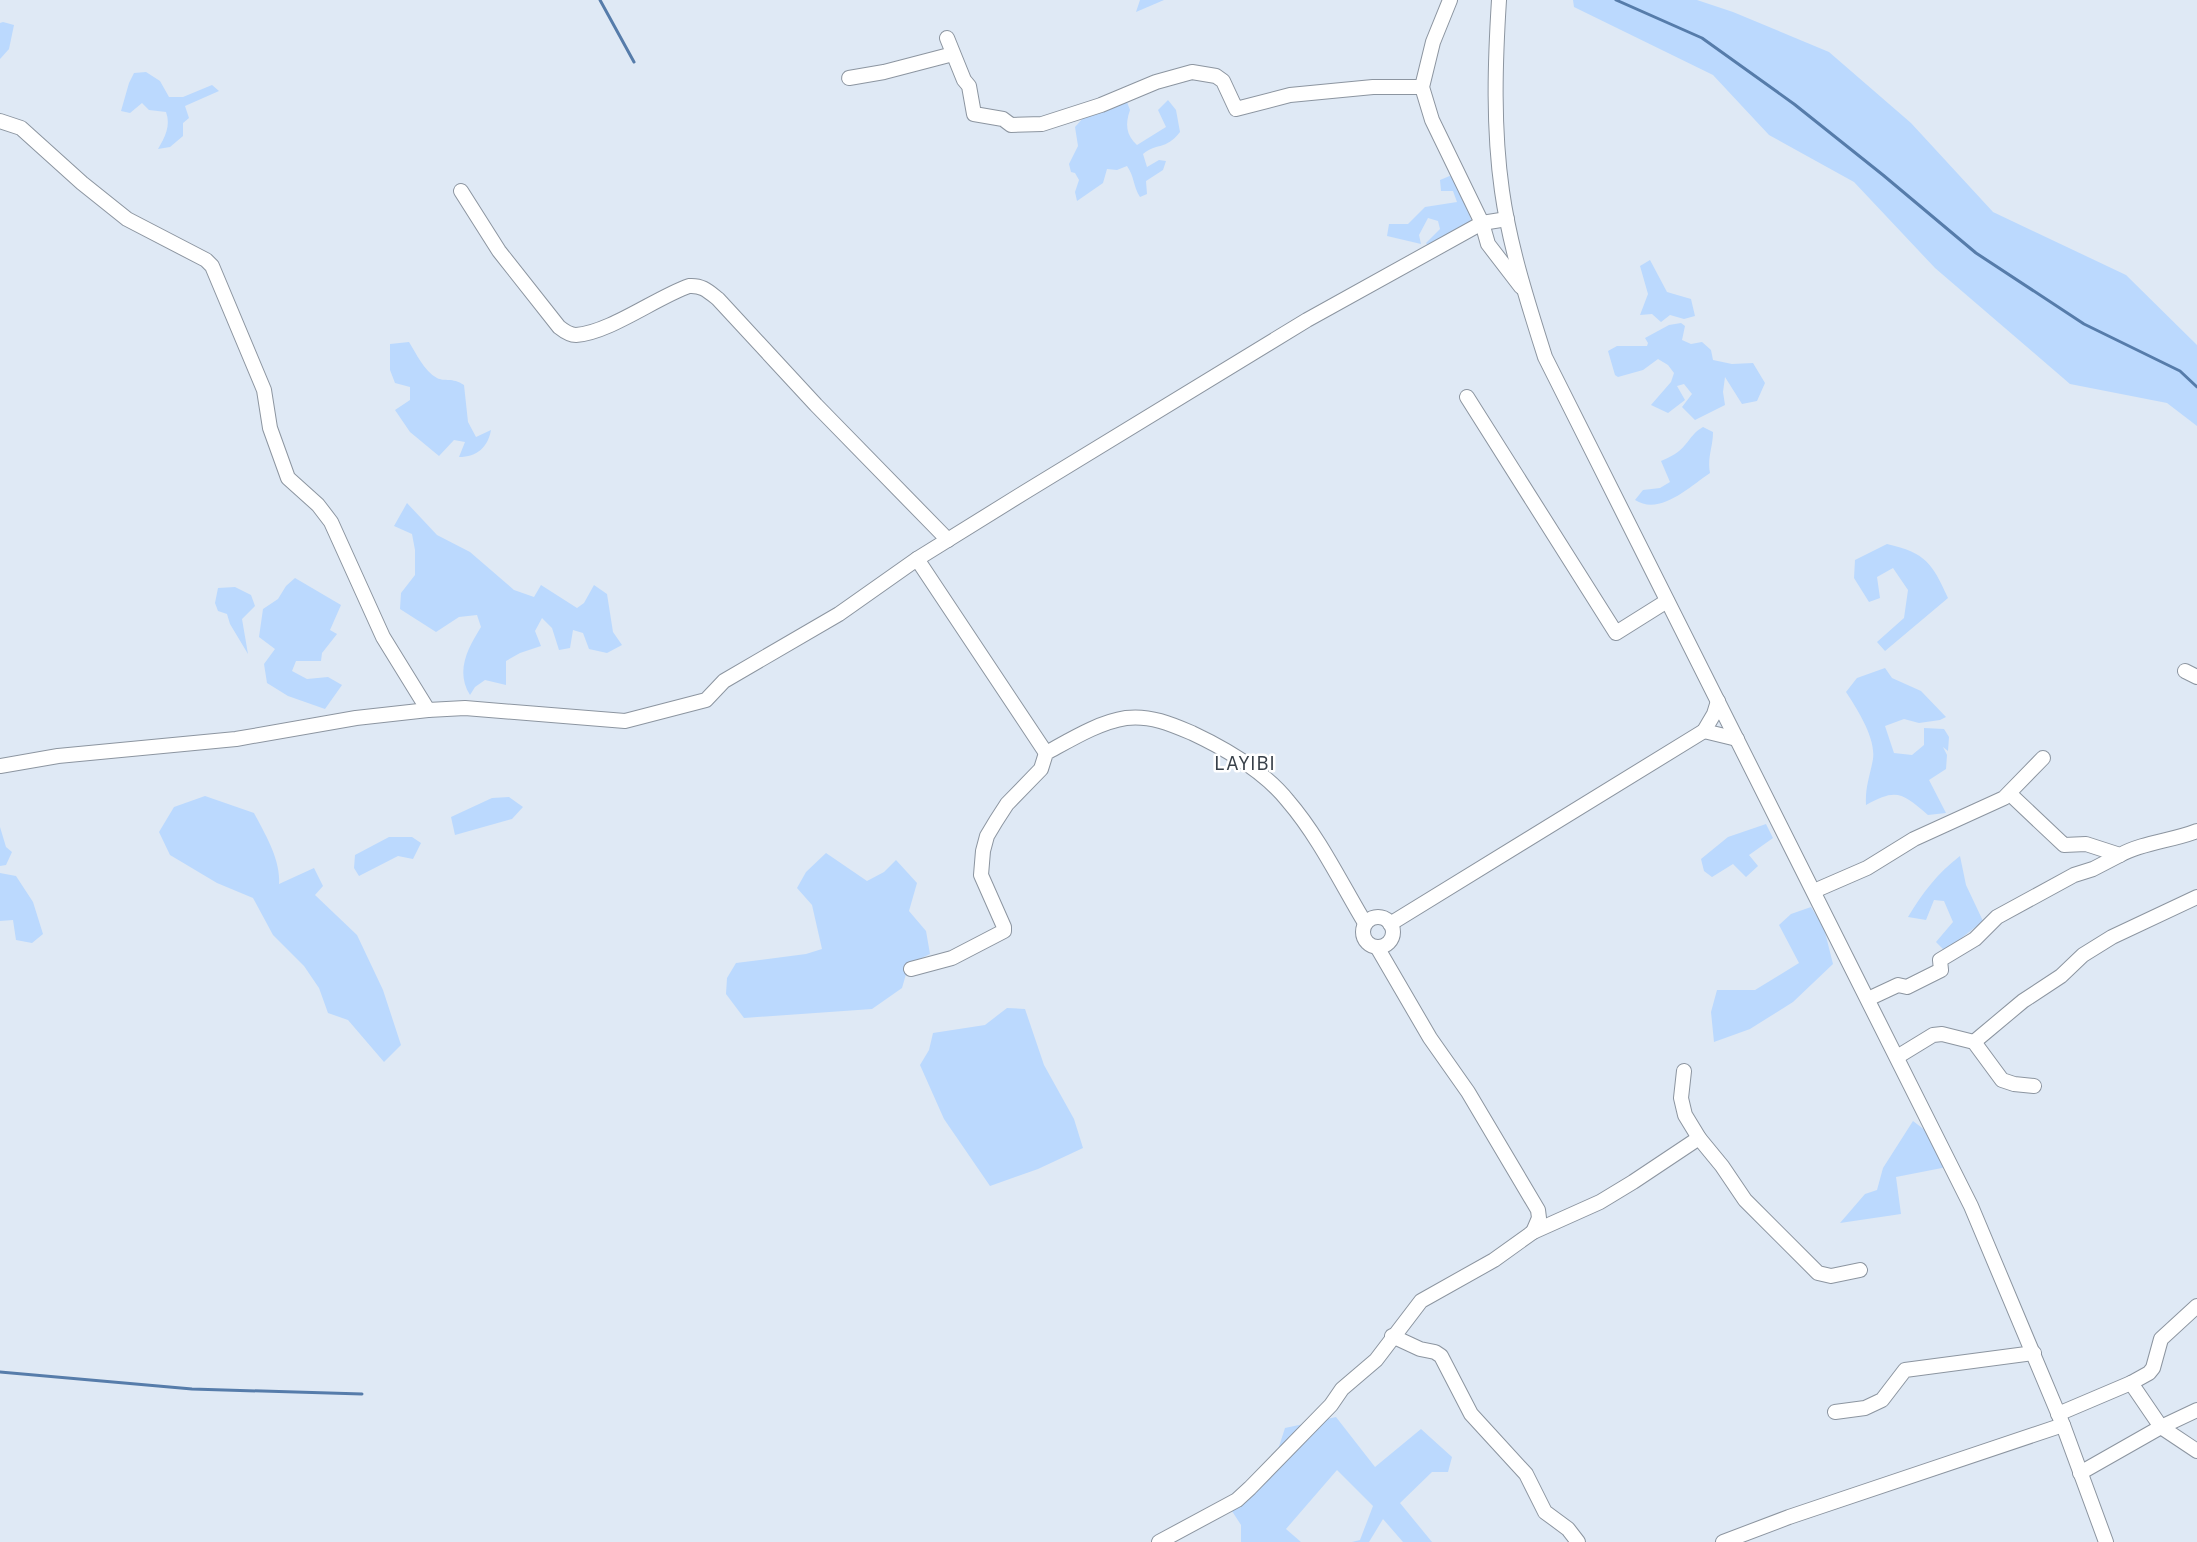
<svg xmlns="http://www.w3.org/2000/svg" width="2197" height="1542" viewBox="0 0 2197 1542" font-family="'Public Sans',sans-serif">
<rect width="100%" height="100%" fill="#dfe9f5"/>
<g fill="#bbd9fe">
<polygon points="1140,0 1164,0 1136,12"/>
<polygon points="1573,0 1697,0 1733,12 1829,52 1911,123 1993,212 2126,275 2197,345 2197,426 2167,403 2070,384 1935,268 1854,182 1769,135 1713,75 1574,7"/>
<polygon points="3,22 14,25 9,49 0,59 0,23"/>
<path d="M146,72L160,81L169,97H183L212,85L219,91L185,106L189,118L183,123V136L170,147L158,149C165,137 171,126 166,112L149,110L142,103L130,113L121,111L129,83L134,73Z"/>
<path d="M1168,100L1176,110L1180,132C1165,151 1157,142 1143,154L1147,167L1159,160L1166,161L1163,170L1146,181L1147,194L1140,197C1133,186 1135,178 1127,166L1117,170L1107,169L1103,183L1077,201L1075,192L1079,180L1075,173L1071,172L1069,164L1078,146L1075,127L1084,117L1127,102L1130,110C1125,124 1126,135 1137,145L1166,127L1158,110Z"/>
<polygon points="1452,175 1467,202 1471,220 1458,232 1430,248 1426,243 1440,229 1438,221 1428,218 1419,235 1421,244 1387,236 1389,224 1408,224 1425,207 1457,202 1453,191 1441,191 1440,180"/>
<polygon points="1650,260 1667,292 1691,299 1695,316 1684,319 1670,315 1661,322 1652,314 1640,315 1648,294 1640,266"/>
<polygon points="1681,323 1685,326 1682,340 1691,344 1702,342 1711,350 1713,360 1732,364 1753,363 1765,383 1757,401 1742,404 1725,377 1723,392 1725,405 1695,420 1682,407 1692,394 1684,384 1677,386 1685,400 1668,413 1651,405 1671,382 1674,373 1668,365 1658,359 1643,370 1618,377 1615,375 1608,351 1617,346 1647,346 1648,343 1645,338 1669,325"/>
<path d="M409,342C416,353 424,371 437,378C445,382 452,377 464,385L468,422L476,437L491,430C488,447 477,457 459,457L465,442L454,440L439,456L410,432L395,410L410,400V387L395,383L390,370V344Z"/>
<path d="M1703,427L1713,432C1713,447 1707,458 1710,473C1689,487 1660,516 1635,500L1643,490L1660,488L1670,482L1661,461C1670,457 1679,453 1685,445C1692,437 1694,432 1703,427Z"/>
<path d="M407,503L437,535L470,552L514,590L534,597L541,585L577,608L584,603L594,585L607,594L613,632L622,645L607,653L589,649L583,633L573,630L570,648L559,650L552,628L542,618L535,631L541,646L520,653L506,661V685L485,680L475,687L470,695C455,671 468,648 481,627L477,615L459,617L436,632L400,609L401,593L415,575V550L412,534L394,526Z"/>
<path d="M1887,544C1926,553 1932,563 1948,598L1885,651L1877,642L1904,618L1908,590L1893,568L1877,577L1880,598L1869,602L1854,578L1855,560Z"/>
<polygon points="295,578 341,605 330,630 337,634 322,653 321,661 296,661 292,671 307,679 328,677 342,685 325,709 288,696 267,683 264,664 275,649 259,637 263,609 278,599 286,586"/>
<polygon points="235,587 251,595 255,606 242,619 248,654 230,624 227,614 218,611 215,603 218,588"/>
<path d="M1885,668L1892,678L1921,691L1946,717L1940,720L1919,723L1904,719L1885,726L1894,753L1912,755L1924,745V728L1944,729L1949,737L1948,751L1943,747L1947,755L1946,769L1929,780L1946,813L1928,815C1902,793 1897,788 1866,805C1865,787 1870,776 1873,759C1876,738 1857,709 1846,692L1857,678Z"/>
<path d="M205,796L254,813C265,834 281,860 279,884L314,868L323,886L315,895L357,935L383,990L401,1045L384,1062L348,1020L328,1013L319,988L304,966L273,935L253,898L217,883L170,855L159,832L174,807Z"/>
<polygon points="509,797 523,807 512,819 455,835 451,817 492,798"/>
<polygon points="1766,824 1773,838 1749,855 1758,866 1746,877 1733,864 1712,877 1704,871 1701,859 1728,837"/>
<polygon points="0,827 6,847 12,852 6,865 0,866"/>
<polygon points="389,837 412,837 421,843 413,859 398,856 359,876 354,868 355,855"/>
<polygon points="826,853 867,881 884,872 896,860 917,883 909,911 926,931 930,954 909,964 902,988 872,1009 744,1018 726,994 727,978 736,963 806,954 822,949 812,905 797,888 806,872"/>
<path d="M1960,856L1966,885L1983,921L1945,951L1936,942L1953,922L1944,901L1934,900L1926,920L1908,917C1923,892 1937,874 1960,856Z"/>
<polygon points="0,873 16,876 33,902 43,934 32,943 16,940 13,920 0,921"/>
<polygon points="1811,907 1824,928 1833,964 1793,1002 1750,1029 1714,1042 1711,1012 1717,990 1755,990 1799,963 1779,925 1791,914"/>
<polygon points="1007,1008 1025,1009 1044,1065 1074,1119 1083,1148 1038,1169 990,1186 944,1119 920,1065 929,1050 933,1033 985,1025"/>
<polygon points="1913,1121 1930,1134 1947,1167 1896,1177 1901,1214 1840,1223 1865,1194 1877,1190 1883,1168"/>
<polygon points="1336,1417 1375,1467 1421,1429 1452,1457 1448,1472 1432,1472 1400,1503 1432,1542 1403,1542 1383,1519 1369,1542 1352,1542 1360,1540 1373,1506 1337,1470 1286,1529 1301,1542 1241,1542 1241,1525 1230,1508 1271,1471 1285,1428"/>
</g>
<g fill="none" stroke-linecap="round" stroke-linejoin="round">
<g stroke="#567caa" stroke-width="3">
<polyline points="600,0 634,62"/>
<polyline points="1616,0 1702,38 1794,104 1883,175 1976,253 2084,324 2180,371 2197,387"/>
<polyline points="0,1372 192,1389 362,1394"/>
</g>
<defs>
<g id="minor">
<polyline points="1450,0 1433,42 1422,87 1432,120 1482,223 1488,244 1521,287"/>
<path d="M1499,0C1495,63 1493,128 1502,191C1510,248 1528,303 1545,357L1971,1206L2063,1425L2106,1542"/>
<polyline points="947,38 964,80 969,86 974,114 1003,119 1011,125 1042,124 1101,105 1156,82 1192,72 1216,76 1223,81 1236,109 1290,95 1373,87 1422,87"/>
<polyline points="849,78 884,72 953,54"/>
<polyline points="0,121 21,128 82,183 127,219 206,260 212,266 264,390 270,428 288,478 318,505 331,522 383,637 428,710"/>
<path d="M461,191L499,251L559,327C564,331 570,335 576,335C609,333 657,297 689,286C702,285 708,291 718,299L816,405L948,540"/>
<polyline points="1467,397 1616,633 1667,601"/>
<polyline points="917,559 1046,753"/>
<polyline points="2185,671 2197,677"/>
<polyline points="1704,731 1737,739"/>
<polyline points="0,766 58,756 236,739 356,718 428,710 465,708 625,721 706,700 724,681 839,614 917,559 1025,492 1307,320 1482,223 1507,219"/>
<path d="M2010,794L2064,845L2086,844L2120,855C2144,842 2172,841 2197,831"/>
<polyline points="1814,891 1867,868 1914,839 2004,798 2043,758"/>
<circle cx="1378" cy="932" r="15"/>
<polyline points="1390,924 1704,731 1714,714 1718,701"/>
<polyline points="1377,947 1430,1038 1468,1092 1538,1210 1539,1218 1533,1232"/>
<path d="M911,969L952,958L1004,931V927L981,875L983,851L987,836L996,821L1007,804L1041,769L1046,753C1070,740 1099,722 1126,718C1150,715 1171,724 1192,733C1226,749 1265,772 1288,801C1319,837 1341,883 1365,923"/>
<polyline points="1868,999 1898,985 1907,987 1941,970 1940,960 1975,939 1997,917 2074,875 2093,869 2120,855"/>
<polyline points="1974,1042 2023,1001 2061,976 2083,955 2112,937 2197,897"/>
<polyline points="1897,1057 1933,1035 1942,1034 1974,1042 2002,1080 2014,1084 2034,1086"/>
<polyline points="1684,1071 1681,1098 1685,1115 1699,1138 1722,1166 1745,1200 1818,1273 1831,1276 1860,1270"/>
<polyline points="1392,1336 1420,1349 1435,1352 1441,1356 1471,1414 1526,1474 1545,1512 1568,1529 1578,1542"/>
<polyline points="2131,1383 2161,1427 2197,1451"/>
<polyline points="1835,1412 1865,1408 1882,1400 1905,1370 2034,1353"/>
<polyline points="2058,1414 2131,1383 2149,1373 2153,1368 2161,1339 2197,1306"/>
<polyline points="2080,1473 2161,1427 2197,1410"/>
<polyline points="1159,1542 1237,1500 1250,1488 1331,1405 1342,1389 1376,1360 1421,1301 1494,1260 1533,1232 1600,1202 1633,1182 1699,1138"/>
<polyline points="1723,1542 1789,1517 2063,1425"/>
</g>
</defs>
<use href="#minor" stroke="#8c95a0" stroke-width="16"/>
<use href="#minor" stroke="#fff" stroke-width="14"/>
</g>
<g text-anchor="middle" stroke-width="5" stroke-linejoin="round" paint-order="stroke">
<g font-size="18" letter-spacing="1" fill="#384049" stroke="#fff">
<text x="1245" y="770">LAYIBI</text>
</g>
</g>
</svg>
